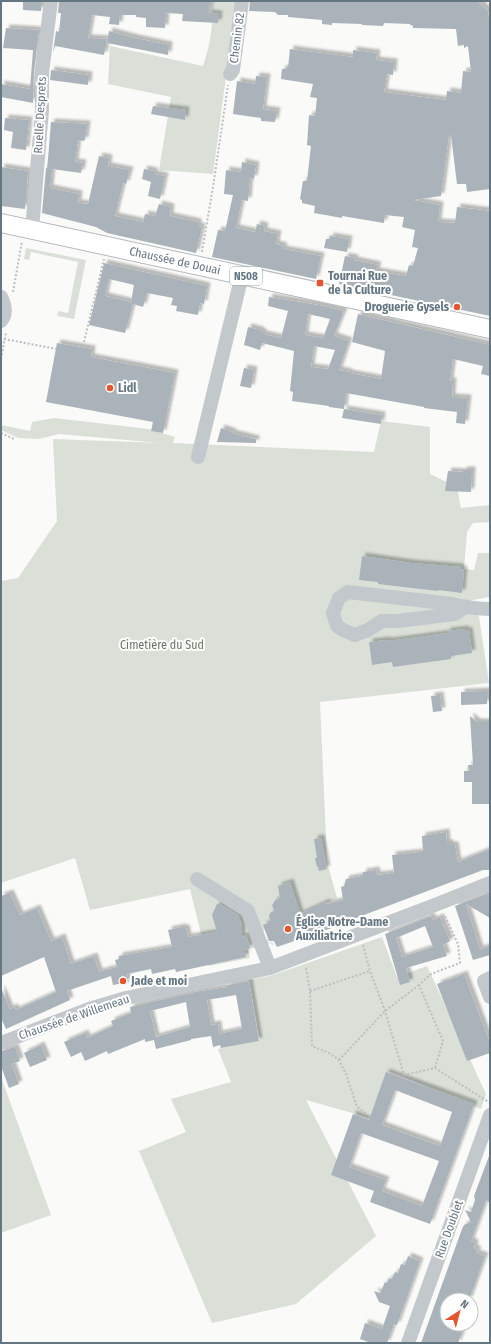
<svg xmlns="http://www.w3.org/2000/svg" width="491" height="1344" viewBox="0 0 491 1344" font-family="'Fira Sans Condensed',sans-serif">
<defs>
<filter id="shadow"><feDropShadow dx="3.5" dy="-3.5" stdDeviation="1" flood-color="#0004"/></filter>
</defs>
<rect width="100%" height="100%" fill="#fafaf8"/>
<g fill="#dadfd7">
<path d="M212,1H236L213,174L159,170L171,97L108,84L110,46L203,66C210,46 214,22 212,1Z"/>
<polygon points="26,248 86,260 74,319 57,316 58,311 68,313 78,262 31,252 29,260 24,259"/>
<polygon points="54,418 149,429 175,437 173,443 374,452 381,421 430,427 430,474 457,487 461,508 490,505 490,522 473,523 467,532 464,569 474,570 478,553 490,553 490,597 467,601 479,617 489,683 320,702 327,862 337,898 298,915 280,899 274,900 272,905 274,912 272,921 264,924 265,929 263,931 266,940 268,939 269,943 272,942 274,946 270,943 250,949 248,951 250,958 209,966 190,889 90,910 75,858 1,883 1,581 18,578 57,521 53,439 160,443 59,434 39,439 18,438 1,430 1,425 30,431 32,422"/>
<polygon points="382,937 397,977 427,966 486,1094 481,1109 389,1071 370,1118 306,1100 376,1236 296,1304 212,1323 139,1151 186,1132 171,1099 231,1082 218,1049 260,1040 249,980 273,975"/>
<polygon points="1,1077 51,1215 1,1233"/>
</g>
<g fill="#aab3b9" fill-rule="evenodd" filter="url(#shadow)">
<polygon points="23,1 42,1 41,11 23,10"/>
<polygon points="59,1 210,1 209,13 219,14 218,23 182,21 183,14 166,13 165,28 146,27 146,18 136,17 136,15 120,15 119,25 109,24 110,17 92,15 88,38 107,39 104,55 55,46 53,53 56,31 59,32 61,13 58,13"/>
<polygon points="250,1 477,1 488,11 490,27 490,189 467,192 466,184 457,184 451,135 449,135 441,196 413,200 440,205 438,222 455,223 457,207 490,211 490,316 339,284 345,256 355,258 354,260 378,265 376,271 406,276 409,265 413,266 418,248 412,247 415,230 402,227 404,217 385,215 384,223 342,216 342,218 314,213 315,206 302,203 302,200 300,199 303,181 307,181 311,146 307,145 309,115 315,116 317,98 310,97 313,84 281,79 282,69 288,68 290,49 353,57 353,50 377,53 376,60 394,62 393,75 387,74 384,92 446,100 447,91 461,93 463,71 471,72 468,46 464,48 464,45 458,46 456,29 413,28 413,26 409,24 384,23 383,26 362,25 362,24 332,23 332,25 322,24 322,20 288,17 288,15 278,15 275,12 249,11"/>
<polygon points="6,28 39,30 34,72 33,103 1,97 1,84 30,89 33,50 3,48"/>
<polygon points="109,31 135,38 169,45 168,55 107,43"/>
<polygon points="51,70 89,75 88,85 50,80"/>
<polygon points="256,76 267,77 263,109 277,111 275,122 261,121 261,118 233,114 237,81 255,84"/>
<polygon points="153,106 186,110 185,120 151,114"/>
<polygon points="5,118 29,120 26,150 11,148 13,132 4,130"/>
<polygon points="51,122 87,124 85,140 84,140 84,141 78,140 75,162 83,163 81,173 52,169 50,188 79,194 78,203 88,204 99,156 109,158 108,166 130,170 126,184 123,183 115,216 143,222 145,214 155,216 159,204 171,207 170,216 198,222 198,226 202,227 196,253 107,233 96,227 42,213 46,168 47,168 48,159"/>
<polygon points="242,162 256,165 254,179 250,178 248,201 242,200 236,228 255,232 257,224 265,226 264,231 278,234 276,244 284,246 283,249 321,256 316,279 212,257 218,230 225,231 233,195 224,194 226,170 241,172"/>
<polygon points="1,167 28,171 25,209 1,206"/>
<polygon points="144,169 154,171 154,174 165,176 160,199 148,196 151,182 142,179"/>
<polygon points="330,236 349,239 347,252 324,248 326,239 330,239"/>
<path d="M104,263L207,286L204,304L200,303L198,315L176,311L177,306L171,305L173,298L147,293L143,307L133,304L125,333L89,325ZM109,279L134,285L131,302L105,296Z"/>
<path d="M269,297L324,306L344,311L334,336L349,341L339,370L349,372V373L381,379L385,351L352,342L358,314L490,345V376L481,374L483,366L453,359L450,381H453L452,397L468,398L465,424L456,423L457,412L424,408V407L346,393L344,409L329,407V406L292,401L293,392L290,391L294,351L262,343L260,350L244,345L248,327L260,330V331L263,332V334L281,338L288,311L268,306ZM308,314L330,319L323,338L305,335ZM314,346L335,350L328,369L311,367Z"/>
<polygon points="57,343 92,349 91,357 175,373 163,433 151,431 153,422 46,402"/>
<polygon points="244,368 254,370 251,388 240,386"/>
<polygon points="344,409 382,415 381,424 342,418"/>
<polygon points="221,428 233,432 232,433 256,439 256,443 217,442"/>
<polygon points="463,470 472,470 471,492 445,491 448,471 463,472"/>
<polygon points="362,556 411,563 461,567 460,569 464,570 462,593 438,590 438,591 378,584 378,582 359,580"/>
<polygon points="465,629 465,631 469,630 472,653 451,656 451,659 393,667 392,662 372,665 369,642 387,640 388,641 419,637 448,633 447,631"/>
<polygon points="487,691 487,704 461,705 461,692"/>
<polygon points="440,695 442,711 433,712 431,696"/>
<polygon points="470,716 477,722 490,722 490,804 472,804 472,782 464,782 464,771 469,771 468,765 473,765"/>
<polygon points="446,832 447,843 450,843 450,845 455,845 458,862 490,849 490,870 483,870 356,918 349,922 277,947 274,941 269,941 263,925 271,921 269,917 270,913 274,911 272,905 275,900 280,898 278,886 290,882 300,914 326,902 327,904 343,900 341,887 344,886 346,879 363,876 363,872 376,870 377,875 394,873 392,855 423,852 422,836"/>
<polygon points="321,838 327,869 319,871 318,867 317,867 315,858 317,858 314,839"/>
<polygon points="10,893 20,915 37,908 51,941 62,937 71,964 94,956 99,972 117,967 115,960 119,959 119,956 172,947 168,930 182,927 182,928 186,928 188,937 217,932 212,915 217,904 220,904 238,915 242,926 242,937 246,935 250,948 244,950 246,957 176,972 175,969 152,974 151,969 127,974 129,982 113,985 111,976 67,991 70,1000 6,1029 1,1018 1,988 10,1009 14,1007 16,1010 56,992 44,957 1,976 1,896"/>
<polygon points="486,894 490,896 490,918 466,904 480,949 490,946 490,955 473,960 455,906"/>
<path d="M431,916L433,920L440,917L450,941L443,945L447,956L406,968L410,982L400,985L385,934ZM425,926L433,947L402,957L396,938Z"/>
<polygon points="464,974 490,1043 490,1053 467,1061 437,984"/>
<path d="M249,981L259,1041L221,1048L220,1045L213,1047L211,1036L191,1039V1040L156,1049L154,1040L145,1042V1039L108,1054L107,1051L85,1061L81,1052L71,1057L64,1042L85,1033L87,1038L113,1026L111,1021L131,1013L130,1007L195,992L228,987V985ZM236,995L242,1029L219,1034L218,1024L211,1025L207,1000ZM186,1002L190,1027L156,1037L150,1011Z"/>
<polygon points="41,1045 47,1060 30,1067 24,1053"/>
<polygon points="15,1047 20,1061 12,1064 19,1084 9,1088 1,1066 1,1051"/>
<path d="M386,1072L474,1104L430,1224L370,1202L374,1191L331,1175L353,1114L369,1120ZM395,1090L452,1112L440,1146L382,1125ZM361,1133L439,1161L422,1206L382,1191L386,1180L349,1167Z"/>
<polygon points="489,1156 490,1156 490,1203 486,1200 471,1241 475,1243 474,1248 478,1250 476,1253 485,1256 469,1300 447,1300 447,1324 465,1324 458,1343 421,1343 462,1229 464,1225 471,1222 465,1210 471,1212 475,1200 474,1196"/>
<polygon points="408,1256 420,1261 397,1325 394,1324 387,1343 371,1343 360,1339 365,1323 382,1329 390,1306 379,1302 374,1291 380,1293 385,1282 387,1283 389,1278 392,1279 395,1272 398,1273 401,1264 405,1265"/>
</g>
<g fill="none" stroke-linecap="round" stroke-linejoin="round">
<defs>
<g id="major">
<path id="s1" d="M1,223L490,329"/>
</g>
</defs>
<use href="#major" stroke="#b5babe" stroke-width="20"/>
<g stroke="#bbbfc2" stroke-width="2" stroke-dasharray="2 2" stroke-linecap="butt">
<polyline points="202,252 213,187 228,85"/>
<polyline points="13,292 22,241"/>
<polyline points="4,339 57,349"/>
<polyline points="83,346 104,259"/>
<polyline points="1,359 6,332"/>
<polyline points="1,433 14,439"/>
<polyline points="363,945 370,971 385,1011 404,1075 435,1068 490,1103"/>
<polyline points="306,968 310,991 312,1046 329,1053 339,1060 346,1074 357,1107 367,1114"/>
<polyline points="310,991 370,971"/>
<polyline points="339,1060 385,1011 419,985"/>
<polyline points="435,1068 443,1041 419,985 431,974 460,963 458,944 444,914"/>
</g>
<g stroke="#c3c8cc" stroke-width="14">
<polyline points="230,74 233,70 242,1"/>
<polyline points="32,230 42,110 42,73 51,1"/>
<path d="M1,297C5,305 7,314 1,321"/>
<polyline points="198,457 242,275"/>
<path d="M465,607L455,614L398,621H382L368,630L355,635L343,630L337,626L333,613L339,598L348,592L452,604C465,607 477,609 490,609"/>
<polyline points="197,879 248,911 270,968"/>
<polyline points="490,978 484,981 490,997"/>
<polyline points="1,1043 89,1009 126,998 270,968 440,903 490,883"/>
<polyline points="408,1343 490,1115"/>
</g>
<use href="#major" stroke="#fff" stroke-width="18"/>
</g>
<g fill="#e4572e" stroke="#fff" stroke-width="1.5">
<rect x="316" y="279" width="8" height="8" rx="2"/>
<circle cx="457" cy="307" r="4"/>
<circle cx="110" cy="388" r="4"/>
<circle cx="288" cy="929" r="4"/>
<circle cx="123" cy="981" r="4"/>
</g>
<g text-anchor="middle" stroke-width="4" stroke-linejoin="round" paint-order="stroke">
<rect fill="#fff" stroke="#939fa8" stroke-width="1" x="230" y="267" width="32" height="18" rx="3"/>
<g font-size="11" font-weight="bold" fill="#657683">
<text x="246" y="280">N508</text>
</g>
<g font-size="12" fill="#657683" stroke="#fff">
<text transform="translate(237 38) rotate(-83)" y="4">Chemin 82</text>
<text transform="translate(40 115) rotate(-87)" y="4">Ruelle Desprets</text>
<text dy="4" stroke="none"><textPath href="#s1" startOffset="178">Chaussée de Douai</textPath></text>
<text transform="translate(74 1017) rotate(-19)" y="4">Chaussée de Willemeau</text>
<text transform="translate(449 1229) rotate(-70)" y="4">Rue Doublet</text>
</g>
<g font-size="12" font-weight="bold" fill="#657683" stroke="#fff" text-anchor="start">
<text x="328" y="280">Tournai Rue<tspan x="328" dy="14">de la Culture</tspan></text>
<text x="449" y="311" text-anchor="end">Droguerie Gysels</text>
<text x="118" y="392">Lidl</text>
<text x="296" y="926">Église Notre-Dame<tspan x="296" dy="14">Auxiliatrice</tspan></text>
<text x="131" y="985">Jade et moi</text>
</g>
<g font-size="12" fill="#687a64" stroke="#fff">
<text x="162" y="649">Cimetière du Sud</text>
</g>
</g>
<rect width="491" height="1344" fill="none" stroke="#657683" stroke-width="4"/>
<g transform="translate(459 1312) rotate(36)"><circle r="19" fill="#ffffff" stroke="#c1c8cd"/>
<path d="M0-3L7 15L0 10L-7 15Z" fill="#e4572e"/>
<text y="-6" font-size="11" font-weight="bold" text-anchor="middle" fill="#657683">N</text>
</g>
</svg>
